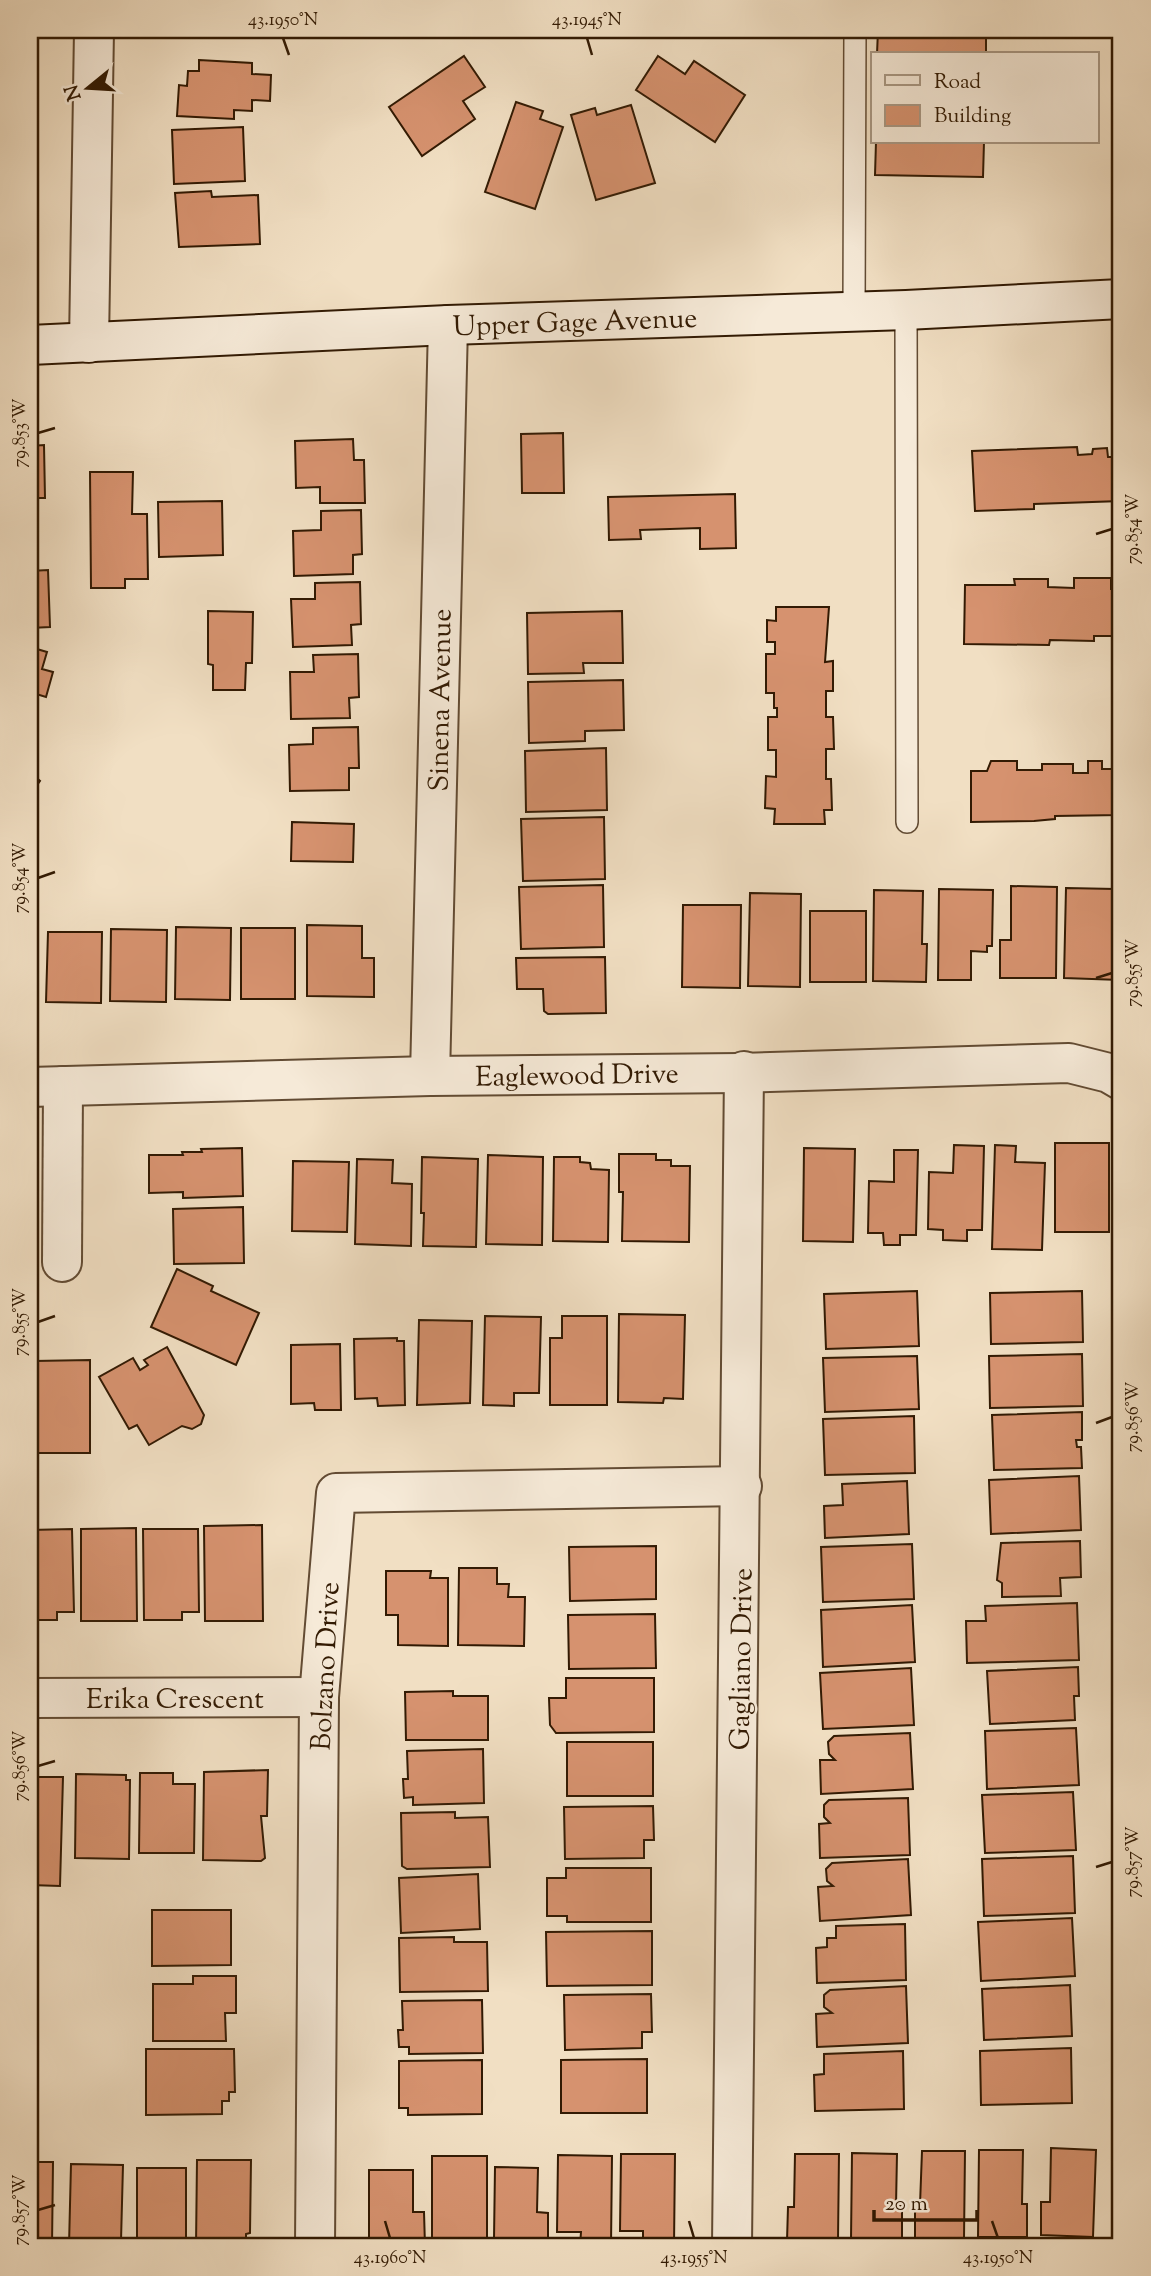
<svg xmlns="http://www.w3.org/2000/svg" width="1151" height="2276" viewBox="0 0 1151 2276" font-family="'Sorts Mill Goudy',serif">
<rect width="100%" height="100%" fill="#f1dfc3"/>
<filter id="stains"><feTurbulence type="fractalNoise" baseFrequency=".00286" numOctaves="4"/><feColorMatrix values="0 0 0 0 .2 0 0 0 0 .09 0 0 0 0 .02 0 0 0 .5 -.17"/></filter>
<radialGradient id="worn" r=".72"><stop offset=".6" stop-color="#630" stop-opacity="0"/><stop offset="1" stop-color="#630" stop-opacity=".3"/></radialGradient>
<g fill="#d6926f" stroke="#321a03" stroke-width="2">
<polygon points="179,30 272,30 272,37 179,38"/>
<polygon points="376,30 428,30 428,37 376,38"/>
<polygon points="673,30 710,30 710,33 673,34"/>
<polygon points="878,30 986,30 986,54 877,54"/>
<polygon points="464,56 485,87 463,101 475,119 422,156 389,107"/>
<polygon points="658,56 685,74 694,61 745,95 715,142 636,90"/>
<polygon points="199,60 252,63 252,74 271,75 270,101 252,100 252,111 234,110 234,119 177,116 179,85 187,86 188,71 199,71"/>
<polygon points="516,102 543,111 540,119 563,127 535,209 485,192"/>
<polygon points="631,105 655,183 596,200 571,115 595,108 597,115"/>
<polygon points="243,127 245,181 174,184 172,130"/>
<polygon points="876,142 984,142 983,177 875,175"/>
<polygon points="211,191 212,197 258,195 260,244 179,247 175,193"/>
<polygon points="563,433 564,493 522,493 521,434"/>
<polygon points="353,439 354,460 364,460 365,503 320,503 320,487 296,488 295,441"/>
<polygon points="44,445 45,498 30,498 30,446"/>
<polygon points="1077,447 1078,455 1092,454 1093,449 1107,448 1108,457 1121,457 1121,501 1034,504 1034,509 975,511 972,451"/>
<polygon points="90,472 133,472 132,514 147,514 148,579 125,579 125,588 91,588"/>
<polygon points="735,494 736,548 700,549 700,528 640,530 641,539 609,540 608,497"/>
<polygon points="222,501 223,555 159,557 158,502"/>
<rect x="30" y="510" width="1" height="55"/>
<polygon points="361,510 362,554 353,555 353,574 294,576 293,531 321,530 321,511"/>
<polygon points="48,570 50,627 30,628 30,571"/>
<polygon points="1074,578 1111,578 1111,589 1121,589 1121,636 1094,636 1094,641 1050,640 1049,645 964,644 965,585 1015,585 1014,579 1048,579 1048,587 1074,588"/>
<polygon points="360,582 361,624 351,625 352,645 293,647 291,599 315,599 315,583"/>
<polygon points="776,607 829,607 825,662 833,661 833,691 826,691 826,717 833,717 834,749 826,749 826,779 831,779 832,810 824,810 825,824 774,824 775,809 765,808 766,776 776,777 776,750 768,750 768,717 777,717 777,708 774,708 774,693 766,693 766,654 775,654 775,642 767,642 767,620 776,621"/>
<polygon points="208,611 253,612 252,663 246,663 245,690 213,690 213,665 208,664"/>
<polygon points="622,611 623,663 583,663 584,673 528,674 527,613"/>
<polygon points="30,647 47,652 42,669 53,672 46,697 33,693 30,706"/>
<polygon points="358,654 359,697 349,698 350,718 291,719 290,672 314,672 313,655"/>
<polygon points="623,680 624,730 585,731 585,741 529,743 528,682"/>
<polygon points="358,727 359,768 349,768 349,790 290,791 289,745 313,744 313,728"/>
<polygon points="606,748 607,810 526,812 525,751"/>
<polygon points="991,761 1017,761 1017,770 1042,770 1042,764 1073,764 1073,773 1088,773 1088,761 1102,761 1102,769 1120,769 1120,815 1055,816 1055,819 1034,821 971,822 971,771 987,771"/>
<polygon points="30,772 40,781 30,795"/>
<polygon points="604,817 605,879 523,881 521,819"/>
<polygon points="292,822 354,824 353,862 291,861"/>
<polygon points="603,885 604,947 521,949 519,887"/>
<polygon points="1011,886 1057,887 1056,978 1000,978 1000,940 1011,940"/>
<polygon points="1066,888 1115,889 1114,941 1121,941 1120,980 1064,978"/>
<polygon points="939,889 993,890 992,946 987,946 987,952 971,951 971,980 938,980"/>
<polygon points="874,890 923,891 922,944 927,944 926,982 873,981"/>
<polygon points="750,893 801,894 800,987 748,986"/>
<polygon points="683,905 741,905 740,988 682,987"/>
<rect x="810" y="911" width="56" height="71"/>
<polygon points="307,925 362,926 362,958 374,958 374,997 307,996"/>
<polygon points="176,927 231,928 230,1000 175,999"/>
<rect x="241" y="928" width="54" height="71"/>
<polygon points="111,929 167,930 166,1002 110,1001"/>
<polygon points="48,932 102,932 101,1003 46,1002"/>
<polygon points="30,934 37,934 35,1005 30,1005"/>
<polygon points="605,957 606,1013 548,1014 544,1011 543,989 517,989 516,958"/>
<rect x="1055" y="1143" width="54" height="89"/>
<polygon points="954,1145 984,1146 982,1230 967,1230 967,1241 943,1240 943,1230 928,1229 929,1172 953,1173"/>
<polygon points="995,1145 1016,1146 1015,1162 1045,1163 1042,1250 992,1249"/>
<polygon points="242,1148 243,1196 183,1198 183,1192 149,1193 149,1155 183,1155 182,1152 202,1152 201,1149"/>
<polygon points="804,1148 855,1149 853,1242 803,1241"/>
<polygon points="894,1150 918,1150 916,1235 900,1235 900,1245 884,1245 883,1233 868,1233 869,1181 894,1182"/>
<polygon points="619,1154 656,1154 656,1160 671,1160 671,1166 690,1166 689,1242 622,1241 623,1192 619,1192"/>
<polygon points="488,1155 543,1157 542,1245 486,1244"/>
<polygon points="422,1157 478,1159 476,1247 423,1246 424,1213 421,1213"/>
<polygon points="554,1157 580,1157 580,1162 590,1163 591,1169 609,1170 608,1242 553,1241"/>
<polygon points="357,1159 393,1160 392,1183 412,1184 411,1246 355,1244"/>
<polygon points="293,1161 349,1162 347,1232 292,1231"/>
<polygon points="243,1207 244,1263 174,1264 173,1209"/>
<polygon points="177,1269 213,1286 211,1291 259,1313 236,1365 151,1327"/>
<polygon points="917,1291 919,1346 826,1349 824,1294"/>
<polygon points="1082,1291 1083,1342 991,1344 990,1293"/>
<polygon points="619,1314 685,1315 683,1399 664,1398 663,1403 618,1402"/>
<polygon points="485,1316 541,1317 539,1393 514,1393 514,1406 483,1405"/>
<polygon points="562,1316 607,1316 607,1405 550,1405 550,1338 562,1338"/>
<polygon points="419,1320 472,1321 470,1403 417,1405"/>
<polygon points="397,1338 397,1341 404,1341 405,1405 378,1406 377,1398 355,1399 354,1339"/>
<polygon points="340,1344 341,1410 315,1410 314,1403 291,1404 291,1345"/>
<polygon points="167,1347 204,1415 201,1424 192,1429 182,1426 149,1445 137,1425 129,1429 99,1377 133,1358 140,1370 148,1365 144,1360"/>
<polygon points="1082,1354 1083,1406 990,1408 989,1356"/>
<polygon points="917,1356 919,1409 825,1412 823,1358"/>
<polygon points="90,1360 90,1453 34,1453 34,1361"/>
<polygon points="1082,1412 1082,1440 1076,1440 1077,1447 1081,1447 1082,1468 994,1470 992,1415"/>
<polygon points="914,1416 915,1473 825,1475 823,1419"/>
<polygon points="1079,1476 1081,1530 991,1534 989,1480"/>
<polygon points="907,1481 909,1534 825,1538 824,1506 843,1505 842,1484"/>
<polygon points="262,1525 263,1621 205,1621 204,1526"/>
<polygon points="136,1528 137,1621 81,1621 81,1529"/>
<polygon points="72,1529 74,1612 57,1612 57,1620 30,1620 30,1530"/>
<polygon points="143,1529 198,1529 199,1612 182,1612 182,1620 144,1620"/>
<polygon points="1080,1541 1081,1577 1060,1578 1061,1596 1002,1597 1002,1583 997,1580 1001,1543"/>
<polygon points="912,1544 914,1599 823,1602 821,1547"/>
<polygon points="656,1546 656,1599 570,1601 569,1547"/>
<polygon points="459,1568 497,1568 497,1584 509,1584 508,1597 525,1597 524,1646 458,1645"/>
<polygon points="386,1571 431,1571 430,1578 448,1578 448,1646 398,1645 398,1615 386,1615"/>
<polygon points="1077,1603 1079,1660 967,1663 966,1621 986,1621 985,1606"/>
<polygon points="912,1605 915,1662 823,1667 821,1610"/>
<polygon points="655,1614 656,1668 569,1669 568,1615"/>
<polygon points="1078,1667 1079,1696 1074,1696 1075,1720 990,1724 987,1671"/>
<polygon points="911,1668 914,1725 823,1729 820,1673"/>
<polygon points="566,1678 654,1678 654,1732 556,1733 550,1725 549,1698 566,1698"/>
<polygon points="453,1691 453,1696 488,1696 488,1740 406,1740 405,1692"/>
<polygon points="1076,1728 1079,1785 987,1789 985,1731"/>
<polygon points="910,1733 913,1789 821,1794 820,1760 835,1760 829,1754 828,1742 834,1736"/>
<rect x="567" y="1742" width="86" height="54"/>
<polygon points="483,1749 484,1803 413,1805 413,1797 404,1798 403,1779 408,1779 407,1751"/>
<polygon points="268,1770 267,1816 261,1816 265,1858 261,1861 203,1860 204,1772"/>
<polygon points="140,1773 173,1773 173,1784 195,1784 194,1853 139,1853"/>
<polygon points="76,1774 126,1775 126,1780 130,1780 129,1859 75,1858"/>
<polygon points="30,1777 63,1777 60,1886 30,1885"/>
<polygon points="1073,1792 1076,1850 985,1853 982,1795"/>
<polygon points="908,1798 910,1855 820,1858 819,1824 830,1823 824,1817 824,1805 829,1800"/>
<polygon points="653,1806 654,1840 644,1840 644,1858 565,1859 564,1807"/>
<polygon points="455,1812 455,1818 488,1817 490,1867 407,1869 402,1866 401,1813"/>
<polygon points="1073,1856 1075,1913 984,1916 982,1859"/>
<polygon points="908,1859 911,1915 820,1921 818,1887 833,1886 827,1881 826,1869 832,1863"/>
<polygon points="566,1868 651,1868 651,1922 567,1922 567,1916 547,1916 547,1878 566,1878"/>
<polygon points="478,1874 480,1929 401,1933 399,1878"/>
<polygon points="152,1910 231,1910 231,1965 152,1966"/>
<polygon points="1072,1918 1075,1976 981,1981 978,1922"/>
<polygon points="905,1924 906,1980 817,1983 816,1948 827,1947 827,1938 836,1938 836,1926"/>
<polygon points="652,1931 652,1985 547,1986 546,1932"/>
<polygon points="454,1937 454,1942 487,1942 488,1991 400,1992 399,1938"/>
<polygon points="193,1976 236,1976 236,2013 225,2013 226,2041 153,2041 153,1984 193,1984"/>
<polygon points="1070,1985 1072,2036 984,2040 982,1989"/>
<polygon points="906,1986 908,2043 817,2047 816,2014 832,2013 824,2007 824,1995 830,1990"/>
<polygon points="651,1994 652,2032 642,2032 642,2048 565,2050 564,1995"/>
<polygon points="482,2000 483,2053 409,2054 409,2047 399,2047 398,2030 403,2030 402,2001"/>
<polygon points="1071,2048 1072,2103 981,2105 980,2051"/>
<polygon points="146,2049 234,2049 235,2092 229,2092 229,2101 222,2101 222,2114 146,2115"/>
<polygon points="903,2051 904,2109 815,2111 814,2075 824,2074 824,2054"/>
<polygon points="647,2059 647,2113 561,2113 561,2060"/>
<polygon points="482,2060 482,2114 408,2115 408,2108 399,2108 399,2061"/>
<polygon points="1051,2148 1096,2150 1093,2237 1041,2235 1041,2202 1050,2202"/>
<polygon points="979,2150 1023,2150 1022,2204 1027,2204 1027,2237 978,2237"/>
<polygon points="922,2151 965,2151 964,2239 915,2238 915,2205 920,2205"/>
<polygon points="852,2153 897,2154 896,2206 902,2206 902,2240 851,2240"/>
<polygon points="621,2154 675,2154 674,2246 643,2245 643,2231 620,2231"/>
<polygon points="795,2154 839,2154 838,2241 787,2241 788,2207 794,2207"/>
<polygon points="558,2155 612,2156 611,2246 580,2246 581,2232 557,2232"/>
<polygon points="432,2156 487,2156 487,2240 456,2240 456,2246 432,2246"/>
<polygon points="197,2160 251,2160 250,2233 246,2234 246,2246 196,2246"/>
<polygon points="30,2162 53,2162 52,2246 30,2245"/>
<polygon points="71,2164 123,2165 121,2241 103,2241 103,2246 69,2246"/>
<polygon points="495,2167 538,2168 537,2212 548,2213 548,2246 512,2246 513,2240 494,2239"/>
<rect x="137" y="2168" width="49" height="78"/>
<polygon points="369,2170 413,2170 413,2212 424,2212 425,2246 388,2246 388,2241 369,2241"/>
</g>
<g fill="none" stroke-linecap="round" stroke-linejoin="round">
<defs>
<g id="service">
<polyline points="906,310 907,822"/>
<polyline points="854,311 855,30"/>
</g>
<g id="minor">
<polyline points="89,343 94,30"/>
<polyline points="430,1076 448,325"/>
<polyline points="30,1087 430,1076 740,1073 1069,1063 1109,1073 1121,1080"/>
<polyline points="62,1262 63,1086"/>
<polyline points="30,1698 319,1697"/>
<polyline points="315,2246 319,1697 336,1493 742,1486"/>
<polyline points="732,2246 744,1071"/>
</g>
<polyline id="secondary" points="30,345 448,325 906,310 1121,299"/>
</defs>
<use href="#service" stroke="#624b33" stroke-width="24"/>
<use href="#minor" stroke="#624b33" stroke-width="42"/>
<use href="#secondary" stroke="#321a03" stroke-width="42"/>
<use href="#service" stroke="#f6ead8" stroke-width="21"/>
<use href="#minor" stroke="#f6ead8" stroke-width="38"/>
<use href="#secondary" stroke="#f6ead8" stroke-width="38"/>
</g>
<path fill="none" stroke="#321a03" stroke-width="2.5" d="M283,38L289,55M587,38L592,55M38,433L55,428M1096,534L1112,529M38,878L55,872M1096,978L1112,973M38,1322L55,1316M1096,1423L1112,1417M38,1766L55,1761M1096,1867L1112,1862M38,2210L55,2205M385,2221L390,2238M689,2221L694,2238M992,2221L998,2238"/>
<g text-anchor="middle" stroke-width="5" stroke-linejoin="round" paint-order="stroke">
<g font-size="28" fill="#321a03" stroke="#f6ead8">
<text transform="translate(575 321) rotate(-2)" y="10">Upper Gage Avenue</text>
<text transform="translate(439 700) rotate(-89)" y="10">Sinena Avenue</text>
<text transform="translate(577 1074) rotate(-1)" y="10">Eaglewood Drive</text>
<text transform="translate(740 1659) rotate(-89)" y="10">Gagliano Drive</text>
<text transform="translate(324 1666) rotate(-87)" y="10">Bolzano Drive</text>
<text x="175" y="1708">Erika Crescent</text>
</g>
</g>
<rect width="1151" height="2276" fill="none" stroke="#f1dfc3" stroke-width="77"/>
<rect x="871" y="52" width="228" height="91" fill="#f6ead8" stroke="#a89783" stroke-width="2"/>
<rect x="885" y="75" width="35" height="10" fill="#f6ead8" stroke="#a89783" stroke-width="2"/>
<text x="934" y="88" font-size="21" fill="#321a03">Road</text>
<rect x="885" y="105" width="35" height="21" fill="#d6926f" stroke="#a89783" stroke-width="2"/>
<text x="934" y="122" font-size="21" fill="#321a03">Building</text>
<g transform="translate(88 88) rotate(252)" stroke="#f6ead8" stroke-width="5" paint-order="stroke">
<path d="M0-5L12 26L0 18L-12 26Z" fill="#321a03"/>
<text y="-10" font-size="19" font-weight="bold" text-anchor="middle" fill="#321a03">N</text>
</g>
<path d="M874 2210v10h103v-10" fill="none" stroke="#321a03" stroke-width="3.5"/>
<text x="885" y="2210" font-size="21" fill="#321a03" stroke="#f6ead8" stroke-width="5" paint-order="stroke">20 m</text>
<rect x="38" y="38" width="1074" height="2200" fill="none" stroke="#321a03" stroke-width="2.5"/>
<g font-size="18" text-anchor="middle" fill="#321a03">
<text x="283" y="25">43.1950°N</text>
<text x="587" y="25">43.1945°N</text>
<text transform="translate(19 433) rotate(-90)" y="6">79.853°W</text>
<text transform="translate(1132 529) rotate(-90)" y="6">79.854°W</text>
<text transform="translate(19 878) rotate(-90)" y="6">79.854°W</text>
<text transform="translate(1132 973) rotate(-90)" y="6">79.855°W</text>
<text transform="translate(19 1322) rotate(-90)" y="6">79.855°W</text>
<text transform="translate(1132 1417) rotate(-90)" y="6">79.856°W</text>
<text transform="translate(19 1766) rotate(-90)" y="6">79.856°W</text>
<text transform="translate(1132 1862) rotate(-90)" y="6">79.857°W</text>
<text transform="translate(19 2210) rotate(-90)" y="6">79.857°W</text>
<text x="390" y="2263">43.1960°N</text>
<text x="694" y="2263">43.1955°N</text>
<text x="998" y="2263">43.1950°N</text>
</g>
<rect width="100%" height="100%" filter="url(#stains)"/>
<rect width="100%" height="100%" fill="url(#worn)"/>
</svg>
